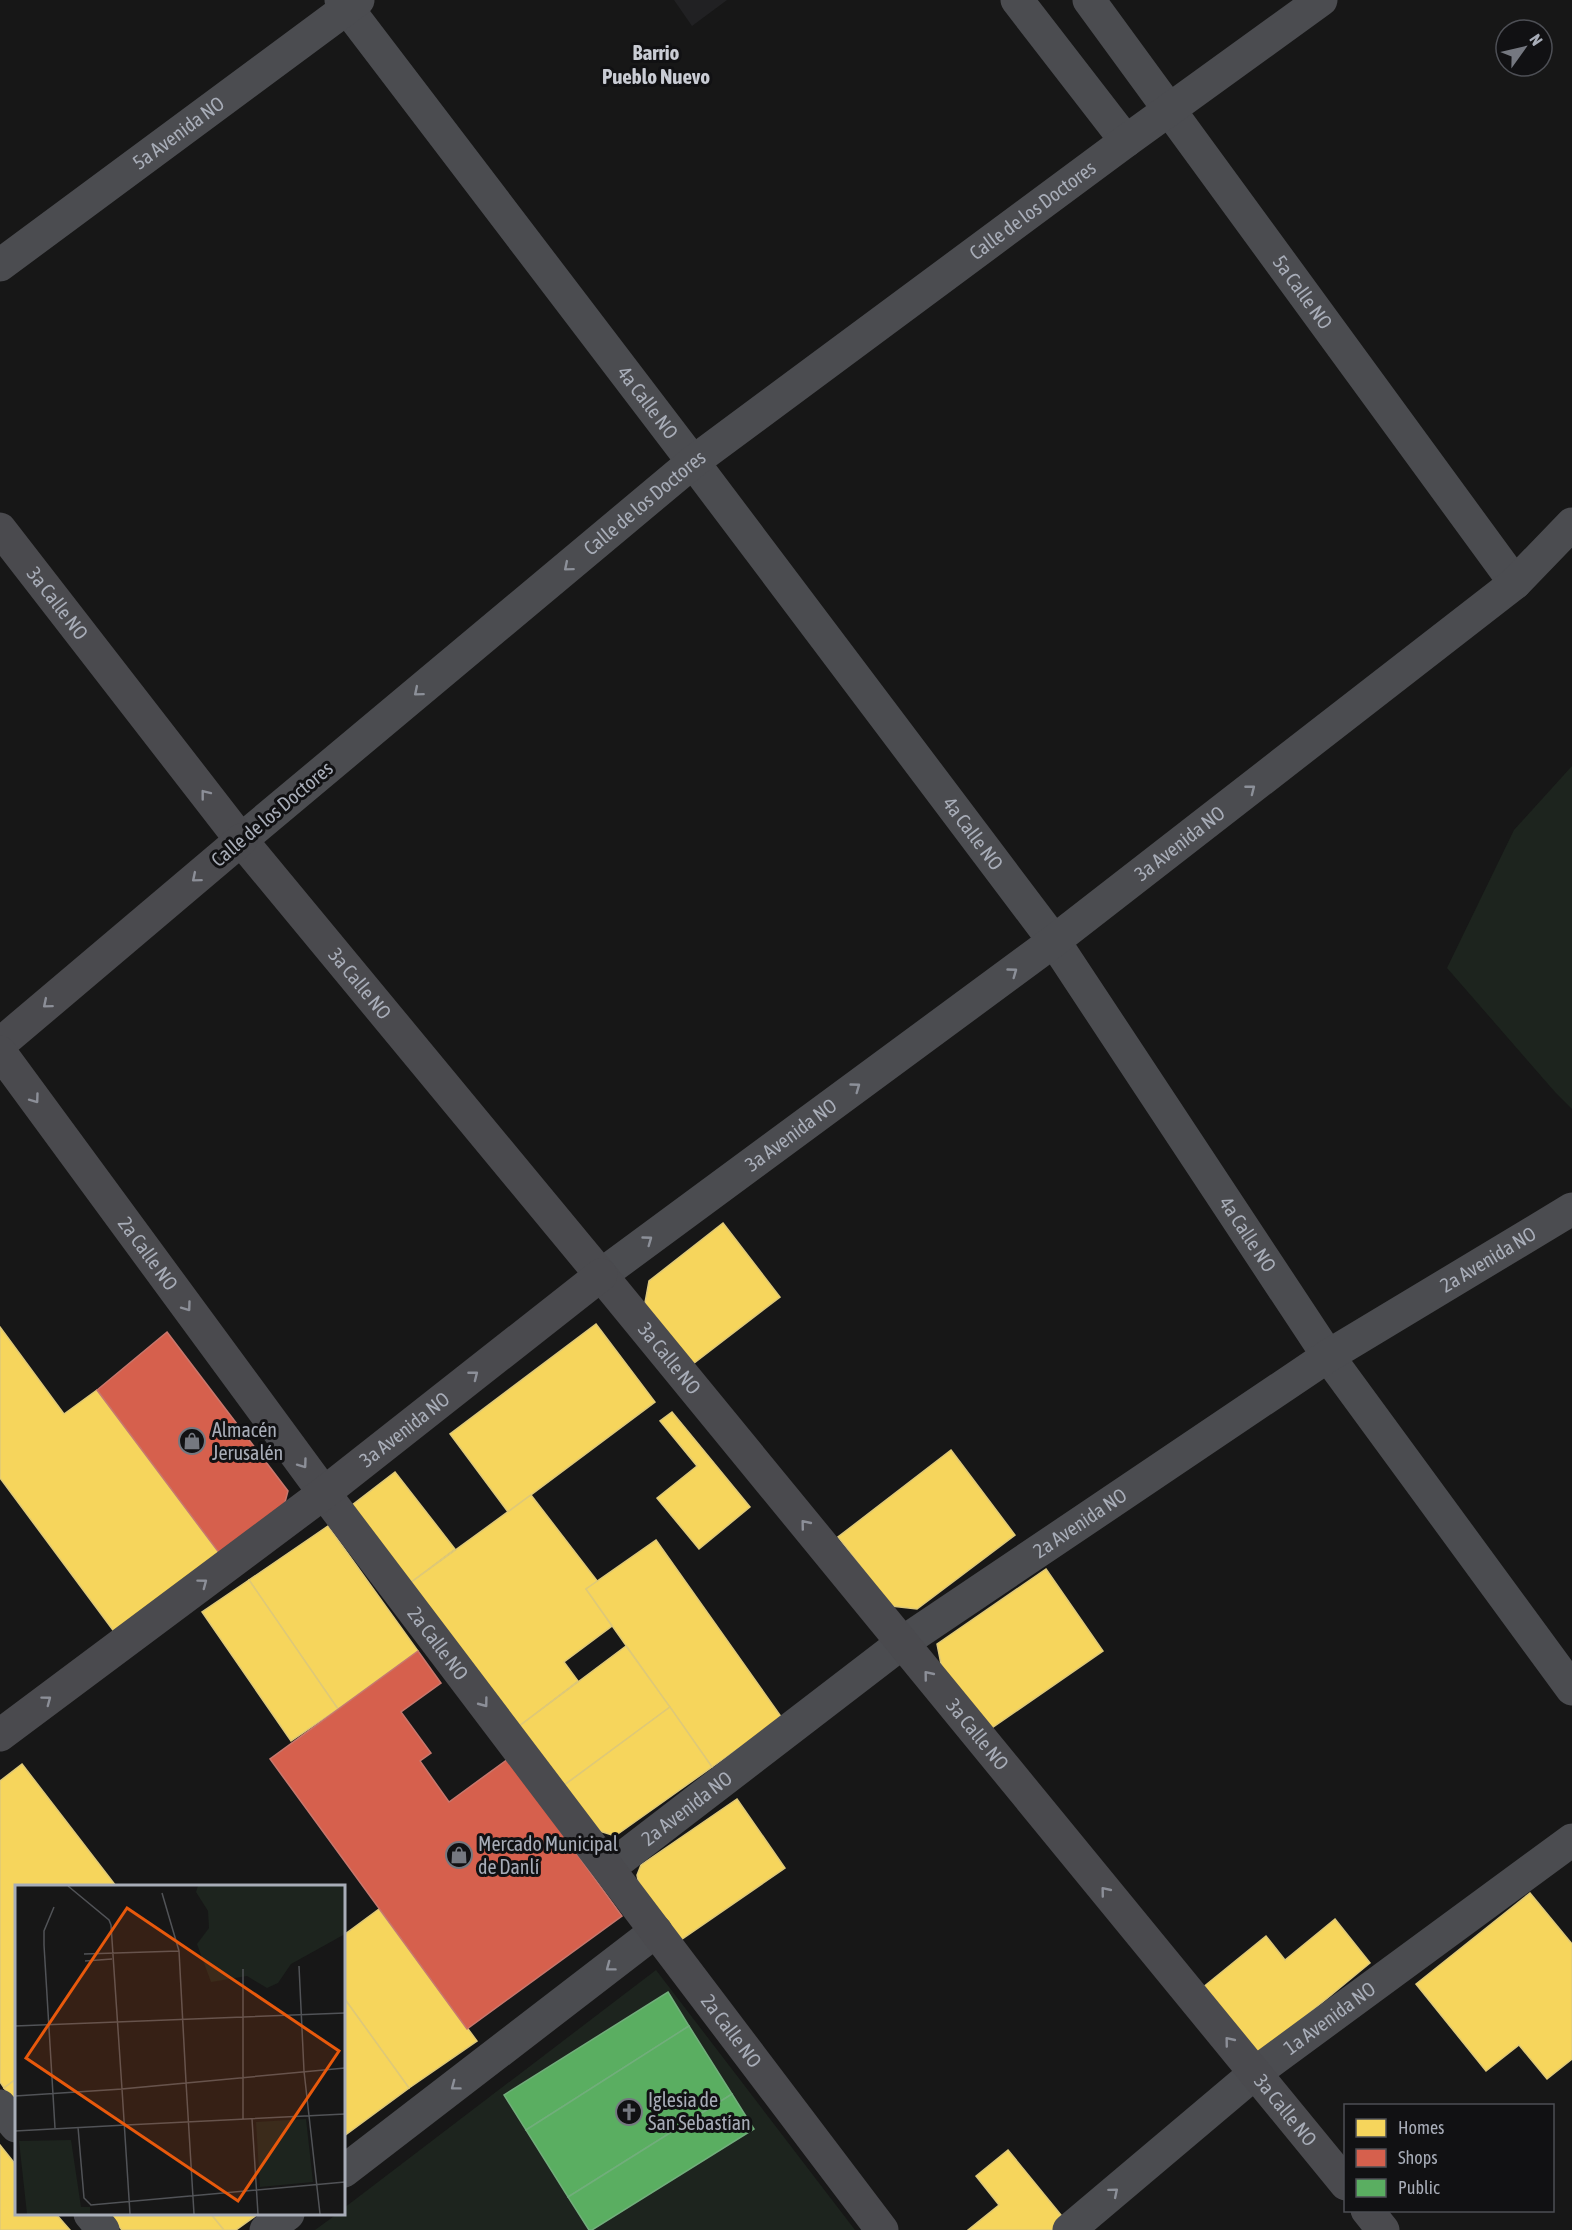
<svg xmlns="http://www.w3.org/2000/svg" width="1572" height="2230" viewBox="0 0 1572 2230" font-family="'Asap Condensed',sans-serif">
<rect width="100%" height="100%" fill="#171717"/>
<polygon fill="#212123" points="674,0 727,0 692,26"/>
<g fill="#1d241e">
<polygon points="1572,766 1572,1109 1555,1092 1447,968 1514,830"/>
<polygon points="656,1970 855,2230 315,2230 337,2214 344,2214 344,2208"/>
</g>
<g fill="#f6d55c" stroke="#dfc978" stroke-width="1.5">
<polygon points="723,1223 780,1297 689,1367 644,1308 649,1281"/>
<polygon points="596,1324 655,1402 508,1512 450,1434"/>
<polygon points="0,1327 64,1414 97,1390 223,1558 118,1637 0,1478"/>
<polygon points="672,1412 750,1507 699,1549 657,1498 697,1466 660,1421"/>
<polygon points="951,1450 1015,1535 917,1609 891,1606 838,1537"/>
<polygon points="395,1472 455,1549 406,1586 347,1509"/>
<polygon points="531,1495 598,1582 586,1589 612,1626 564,1662 578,1681 514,1730 406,1586"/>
<polygon points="328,1526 418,1651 338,1709 249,1580"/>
<polygon points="656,1540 782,1718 712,1767 586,1589"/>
<polygon points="1046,1569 1103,1651 986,1732 942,1669 937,1644"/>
<polygon points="249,1580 338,1709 291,1741 202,1612"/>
<polygon points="626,1646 670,1707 559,1789 514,1730"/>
<polygon points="670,1707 712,1767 615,1836 587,1827 559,1789"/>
<polygon points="22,1764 116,1886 16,1886 16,2079 4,2088 0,2082 0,1781"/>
<polygon points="737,1799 785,1868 675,1944 641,1894 637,1875 641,1865"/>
<polygon points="1530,1893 1572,1944 1572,2059 1547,2079 1519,2045 1486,2071 1416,1984"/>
<polygon points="379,1909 477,2041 409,2088 344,1998 344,1935"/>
<polygon points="1335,1919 1370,1963 1257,2056 1202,1988 1266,1936 1285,1960"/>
<polygon points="344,1998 409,2088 344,2136"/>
<polygon points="16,2079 16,2102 4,2088"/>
<polygon points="0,2145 16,2165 16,2214 56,2214 70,2230 0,2230"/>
<polygon points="1008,2150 1065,2220 1052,2230 968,2230 999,2205 976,2176"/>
<polygon points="108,2214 211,2214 224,2230 122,2230"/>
<polygon points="211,2214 258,2214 236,2230 224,2230"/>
</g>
<g fill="#d6604d" stroke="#c8776d" stroke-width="1.5">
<polygon points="167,1332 288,1491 284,1506 223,1558 97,1390"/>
<polygon points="418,1651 441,1683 401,1712 431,1753 420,1761 449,1802 508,1759 622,1916 467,2029 270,1759"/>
</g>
<g fill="#5aae61" stroke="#71ae7b" stroke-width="1.5">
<polygon points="668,1992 689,2026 526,2130 504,2095"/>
<polygon points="689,2026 732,2094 568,2197 526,2130"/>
<polygon points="732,2094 754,2129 592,2230 589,2230 568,2197"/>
</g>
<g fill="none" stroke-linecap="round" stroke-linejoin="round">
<g stroke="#4b4c50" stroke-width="33">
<path id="s1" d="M341,0L693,462L1054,941L1328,1356L1572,1689"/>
<polyline points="1017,0 1126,141"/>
<path id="s2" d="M1089,0L1515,583"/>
<path id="s3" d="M0,265L358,0"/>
<path id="s4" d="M241,840L693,462L1126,141L1321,0"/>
<path id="s5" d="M601,1275L1054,941L1515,583L1572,524"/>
<path id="s6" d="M609,1868L902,1643L1328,1356L1572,1209"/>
<polyline points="0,2106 16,2126"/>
<polyline points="344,2171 656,1931"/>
<polyline points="90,2214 103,2230"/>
<polyline points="266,2230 288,2214"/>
<path id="s7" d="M1069,2230L1255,2073L1572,1840"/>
</g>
<g stroke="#4a4a4e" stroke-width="33">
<path id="s8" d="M0,529L241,840L601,1275L1346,2184"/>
<polyline points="0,1044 241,840"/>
<path id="s9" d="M0,1052L324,1493L882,2230"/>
<path id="s10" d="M0,1735L324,1493L601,1275"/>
<polyline points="1367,2210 1383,2230"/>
</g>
</g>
<defs><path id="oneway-chevron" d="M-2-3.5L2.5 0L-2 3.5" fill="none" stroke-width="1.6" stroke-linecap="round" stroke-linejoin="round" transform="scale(1.5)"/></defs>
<g stroke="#8c9099">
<use href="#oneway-chevron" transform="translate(568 567) rotate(140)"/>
<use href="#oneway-chevron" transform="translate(418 692) rotate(140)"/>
<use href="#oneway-chevron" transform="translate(1251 789) rotate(-38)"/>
<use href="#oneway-chevron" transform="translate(1013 972) rotate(-36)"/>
<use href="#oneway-chevron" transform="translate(856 1087) rotate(-36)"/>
<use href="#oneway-chevron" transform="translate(648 1240) rotate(-36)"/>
<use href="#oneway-chevron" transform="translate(610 1967) rotate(143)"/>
<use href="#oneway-chevron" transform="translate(455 2086) rotate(143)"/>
<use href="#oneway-chevron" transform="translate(1114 2192) rotate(-40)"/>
</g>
<g stroke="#8c8f98">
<use href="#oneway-chevron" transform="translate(205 794) rotate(-128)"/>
<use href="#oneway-chevron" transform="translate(196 878) rotate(140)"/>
<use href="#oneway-chevron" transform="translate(47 1004) rotate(140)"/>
<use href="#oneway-chevron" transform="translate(35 1099) rotate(54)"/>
<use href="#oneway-chevron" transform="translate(187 1307) rotate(54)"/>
<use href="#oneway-chevron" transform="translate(474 1375) rotate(-38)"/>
<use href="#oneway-chevron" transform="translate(303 1464) rotate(54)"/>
<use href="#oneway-chevron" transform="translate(805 1524) rotate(-129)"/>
<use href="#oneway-chevron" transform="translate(203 1583) rotate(-37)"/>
<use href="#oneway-chevron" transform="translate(928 1675) rotate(-129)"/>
<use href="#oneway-chevron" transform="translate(47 1700) rotate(-37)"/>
<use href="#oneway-chevron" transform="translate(484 1703) rotate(53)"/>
<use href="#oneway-chevron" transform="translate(1105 1891) rotate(-129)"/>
<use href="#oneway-chevron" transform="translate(1229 2041) rotate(-129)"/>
</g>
<defs>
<symbol id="shop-ring" viewBox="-11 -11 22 22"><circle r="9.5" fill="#111113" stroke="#757880" stroke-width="1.5"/><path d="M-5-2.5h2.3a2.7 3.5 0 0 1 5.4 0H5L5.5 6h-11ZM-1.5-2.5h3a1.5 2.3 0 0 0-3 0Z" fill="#757880"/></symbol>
<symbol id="church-ring" viewBox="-11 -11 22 22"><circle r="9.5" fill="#111113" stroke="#757880" stroke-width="1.5"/><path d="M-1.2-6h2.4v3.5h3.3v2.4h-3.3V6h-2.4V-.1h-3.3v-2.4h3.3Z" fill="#757880"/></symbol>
</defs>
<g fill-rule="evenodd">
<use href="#shop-ring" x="177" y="1426" width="30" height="30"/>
<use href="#shop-ring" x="444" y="1840" width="30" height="30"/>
<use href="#church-ring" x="614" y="2097" width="30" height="30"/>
</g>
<g text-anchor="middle" stroke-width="6" stroke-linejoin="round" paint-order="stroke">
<g font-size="20" fill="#a8adb8" stroke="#111113">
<text dy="7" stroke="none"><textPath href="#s3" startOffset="222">5a Avenida NO</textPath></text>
<text dy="7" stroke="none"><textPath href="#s4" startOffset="1012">Calle de los Doctores</textPath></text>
<text dy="7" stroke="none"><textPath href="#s2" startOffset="362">5a Calle NO</textPath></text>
<text dy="7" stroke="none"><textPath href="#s1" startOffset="506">4a Calle NO</textPath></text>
<text dy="7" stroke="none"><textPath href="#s4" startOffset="526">Calle de los Doctores</textPath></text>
<text dy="7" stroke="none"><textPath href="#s8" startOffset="94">3a Calle NO</textPath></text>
<text transform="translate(272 814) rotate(-40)" y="7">Calle de los Doctores</text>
<text dy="7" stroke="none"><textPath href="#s1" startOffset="1046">4a Calle NO</textPath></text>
<text dy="7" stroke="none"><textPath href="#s5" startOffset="722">3a Avenida NO</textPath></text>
<text dy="7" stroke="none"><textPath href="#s8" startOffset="580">3a Calle NO</textPath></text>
<text dy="7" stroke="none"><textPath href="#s5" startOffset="236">3a Avenida NO</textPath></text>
<text dy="7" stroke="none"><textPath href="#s1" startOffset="1532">4a Calle NO</textPath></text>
<text dy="7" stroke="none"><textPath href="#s9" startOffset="250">2a Calle NO</textPath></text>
<text dy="7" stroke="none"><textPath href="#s6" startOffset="1070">2a Avenida NO</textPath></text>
<text dy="7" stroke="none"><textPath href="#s8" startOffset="1066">3a Calle NO</textPath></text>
<text dy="7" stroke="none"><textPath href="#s10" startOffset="507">3a Avenida NO</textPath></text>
<text dy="7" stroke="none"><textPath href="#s6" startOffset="584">2a Avenida NO</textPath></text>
<text dy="7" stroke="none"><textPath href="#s9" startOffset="736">2a Calle NO</textPath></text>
<text dy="7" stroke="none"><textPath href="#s8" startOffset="1552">3a Calle NO</textPath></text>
<text dy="7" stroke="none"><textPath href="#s6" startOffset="98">2a Avenida NO</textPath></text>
<text dy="7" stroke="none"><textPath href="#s7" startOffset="336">1a Avenida NO</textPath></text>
<text dy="7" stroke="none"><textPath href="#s9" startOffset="1222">2a Calle NO</textPath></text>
<text dy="7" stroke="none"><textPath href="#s8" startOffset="2038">3a Calle NO</textPath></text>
</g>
<g font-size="20" fill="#a8adb8" stroke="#111113" text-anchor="start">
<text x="212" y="1437">Almacén<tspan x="212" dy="23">Jerusalén</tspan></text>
<text x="478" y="1851">Mercado Municipal<tspan x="478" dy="23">de Danlí</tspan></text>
<text x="648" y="2107">Iglesia de<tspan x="648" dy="23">San Sebastían</tspan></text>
</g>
<g font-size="21" font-weight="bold" fill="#c9ccd4" stroke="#111113">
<text x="656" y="60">Barrio<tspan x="656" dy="24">Pueblo Nuevo</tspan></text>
</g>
</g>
<g transform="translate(15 1885)">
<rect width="330" height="330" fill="#171717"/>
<path d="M183,1H330V49L276,79L263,98L252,103L232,91L196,97L182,59L194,43L193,26L181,7ZM291,234L298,297L245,302L241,237ZM56,255L66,322H75V329H12L4,256Z" fill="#1d241e"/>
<path fill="none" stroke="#515357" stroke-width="1.5" d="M147,8L164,66L171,197M39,22L29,46V60L40,243M69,69L164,66M70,76L97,74M284,81L289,186L305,329M228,84V234M0,141L330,128M171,197L179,329M0,211L107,204L96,40L94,35L53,1M237,234L243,329M111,240L330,229M63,242L69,313L76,320L330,297M0,246L111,240M115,329L107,204L330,183"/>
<path fill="#e8590c" fill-opacity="0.15" stroke="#e8590c" stroke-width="3" d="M112,23L324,166L223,316L11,173Z"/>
<rect width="330" height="330" fill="none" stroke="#a8adb8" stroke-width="3"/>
</g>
<rect x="1344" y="2104" width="210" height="108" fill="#111113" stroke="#4d4f55" stroke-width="1.5"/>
<rect x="1356" y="2119" width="30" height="18" fill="#f6d55c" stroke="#4d4f55" stroke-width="1.5"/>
<text x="1398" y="2134" font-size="18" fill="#a8adb8">Homes</text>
<rect x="1356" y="2149" width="30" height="18" fill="#d6604d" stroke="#4d4f55" stroke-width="1.5"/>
<text x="1398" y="2164" font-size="18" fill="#a8adb8">Shops</text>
<rect x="1356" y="2179" width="30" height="18" fill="#5aae61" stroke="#4d4f55" stroke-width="1.5"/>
<text x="1398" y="2194" font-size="18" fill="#a8adb8">Public</text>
<g transform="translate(1524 48) rotate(56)"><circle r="28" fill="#111113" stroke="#4d4f55" stroke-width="1.5"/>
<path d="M0-4.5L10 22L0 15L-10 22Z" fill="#757880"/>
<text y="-9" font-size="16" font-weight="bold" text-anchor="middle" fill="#a8adb8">N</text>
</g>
</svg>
